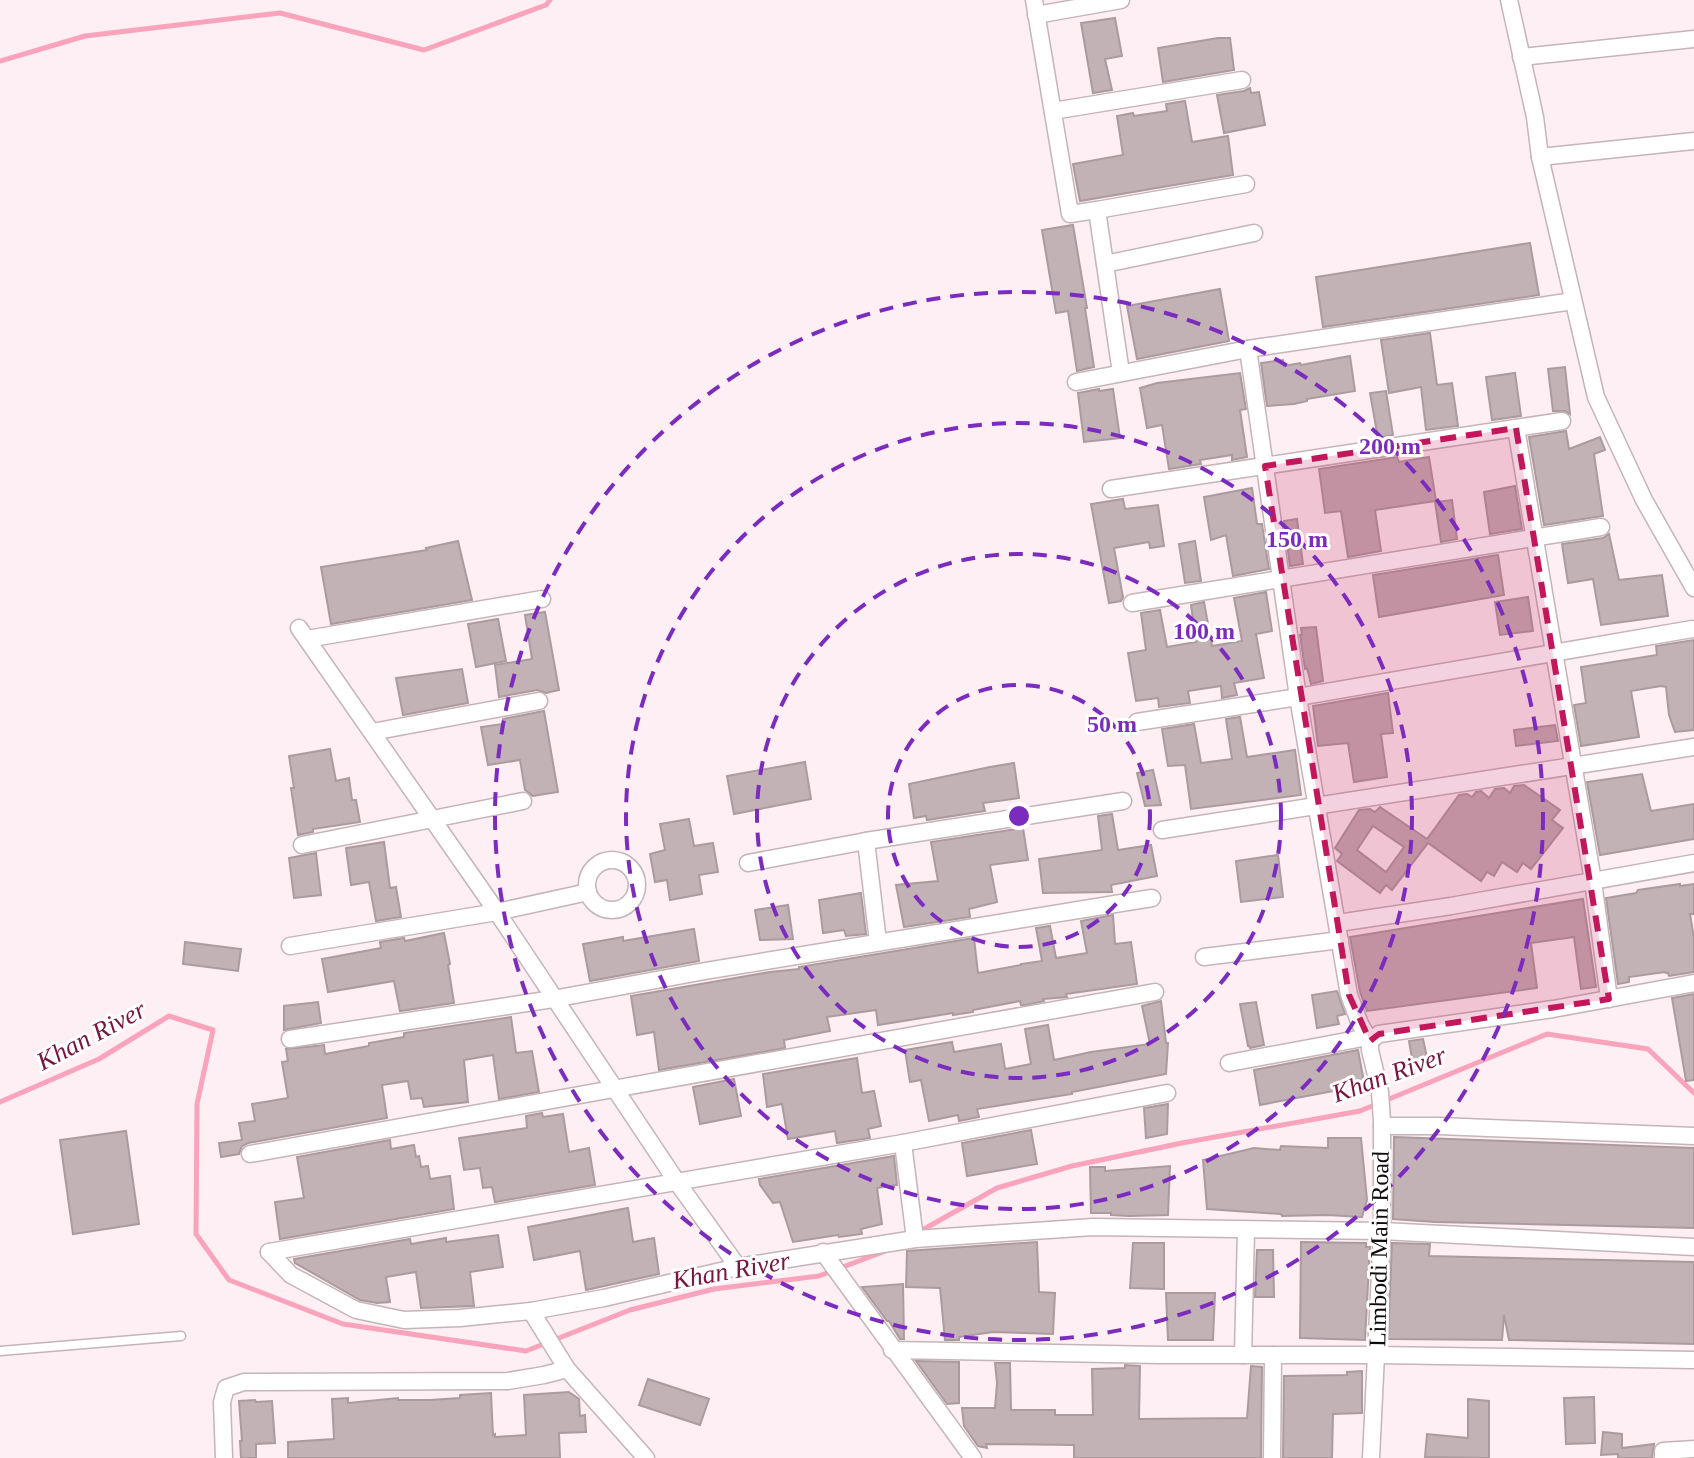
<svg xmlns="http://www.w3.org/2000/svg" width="1694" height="1458" viewBox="0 0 1694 1458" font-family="'Times New Roman',serif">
<rect width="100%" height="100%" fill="#fdeff3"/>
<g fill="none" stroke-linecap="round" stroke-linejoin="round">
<g stroke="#f9a3bd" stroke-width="5">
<polyline points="0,61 85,36 280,13 424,50 546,5 550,0"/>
<polyline points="0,1102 99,1059 169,1016 213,1030 197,1104 196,1234 229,1280 343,1324 526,1351 630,1310 714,1289 819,1276 888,1250"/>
<polyline points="917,1233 997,1188 1072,1166 1182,1143 1360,1111 1547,1034 1648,1049 1694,1093"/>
</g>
</g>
<g fill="#c2b1b5" stroke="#ab9b9f" stroke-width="2" fill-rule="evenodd">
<polygon points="1115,18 1122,56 1105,59 1112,90 1093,93 1081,23"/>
<polygon points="1218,38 1230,38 1234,70 1163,82 1158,48"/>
<polygon points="1250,88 1251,93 1259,92 1265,125 1224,133 1217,95 1244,91"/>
<polygon points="1185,101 1192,142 1228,136 1233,175 1080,201 1073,164 1123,155 1117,116 1133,113 1134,116 1167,111 1166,104"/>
<polygon points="1073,225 1087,308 1085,308 1094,367 1077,371 1068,311 1056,313 1042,230"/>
<polygon points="1530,243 1539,295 1323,327 1316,277"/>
<polygon points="1220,289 1229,341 1137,359 1127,306"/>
<polygon points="1430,333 1437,385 1452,383 1458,426 1426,430 1421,387 1389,393 1381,340"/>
<polygon points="1350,356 1355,391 1307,399 1307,401 1294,404 1267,406 1261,363 1283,360 1284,366 1300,363 1301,365"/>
<polygon points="1565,367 1570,414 1565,411 1553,411 1548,369"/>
<polygon points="1240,373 1246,409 1240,410 1247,457 1232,460 1232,455 1200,460 1201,464 1169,469 1162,425 1147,428 1140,388 1157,383"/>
<polygon points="1515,373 1521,416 1492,420 1486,377"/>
<polygon points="1099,389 1099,391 1113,389 1120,438 1084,442 1078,393"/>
<polygon points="1386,391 1393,435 1378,438 1370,393"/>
<polygon points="1566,431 1569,449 1600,437 1605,450 1594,454 1603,516 1544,525 1529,437"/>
<polygon points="1397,457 1399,462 1429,457 1436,501 1375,510 1381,551 1348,557 1341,511 1325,513 1319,469"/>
<polygon points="1515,486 1522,529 1490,534 1484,492"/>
<polygon points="1252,488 1257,524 1262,524 1269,569 1233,576 1226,535 1211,540 1204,497"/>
<polygon points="1123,499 1125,509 1158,505 1164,546 1150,548 1149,542 1114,548 1123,597 1121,601 1109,603 1091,504"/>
<polygon points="1452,500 1457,539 1441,542 1435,502"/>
<polygon points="1297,519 1303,564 1290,566 1284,521"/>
<polygon points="1609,534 1619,580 1662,575 1668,616 1601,625 1593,579 1568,583 1562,544 1603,538"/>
<polygon points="458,541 472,600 331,624 321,567 427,550 426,548"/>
<polygon points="1195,541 1201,581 1185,583 1179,544"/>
<polygon points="1498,555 1504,595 1379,617 1373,575"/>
<polygon points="1266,592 1272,631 1256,634 1264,678 1234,683 1237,695 1222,698 1221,686 1188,691 1190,703 1159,707 1158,698 1136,701 1128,653 1146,650 1141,613 1160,610 1167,647 1196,642 1191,605 1204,602 1212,646 1242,641 1234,598"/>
<polygon points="1528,597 1533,631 1500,635 1495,602"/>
<polygon points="545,612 559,690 546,693 537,690 499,697 495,665 532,659 525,615"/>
<polygon points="498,619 506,661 476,667 468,624"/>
<polygon points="1316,627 1323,681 1311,684 1307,668 1305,669 1300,635 1302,635 1301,628"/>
<polygon points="1694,640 1694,730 1675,732 1669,715 1666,687 1661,686 1631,691 1639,737 1581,746 1574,705 1586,703 1581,667 1657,655 1656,646"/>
<polygon points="462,669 468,703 403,715 396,678"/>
<polygon points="1388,693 1393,733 1381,734 1387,777 1354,782 1348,743 1318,746 1313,706"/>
<polygon points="544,711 558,792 533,796 525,790 520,760 488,765 481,727 503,724 503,719"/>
<polygon points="1240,717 1247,757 1295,750 1301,795 1191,809 1185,765 1168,766 1162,729 1194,724 1201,763 1232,759 1226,719"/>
<polygon points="1555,725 1558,741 1516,746 1514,730"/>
<polygon points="330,749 336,781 349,778 352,800 356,800 360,822 313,829 313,832 298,835 291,788 294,788 289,756"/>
<polygon points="805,762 811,799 734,814 727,776"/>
<polygon points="1014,763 1019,798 983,803 985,811 927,820 926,816 914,818 909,784 990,767"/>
<polygon points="1153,770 1161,805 1145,806 1137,773"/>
<polygon points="1642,774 1651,811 1694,804 1694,839 1600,855 1587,782"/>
<path d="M1524,785L1560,810L1552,820L1563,828L1531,869L1523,863L1517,872L1502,862L1494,876L1487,872L1481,881L1428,843L1392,890L1386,885L1380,893L1337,861L1342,854L1335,848L1359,810L1370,809L1375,812L1380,807L1427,839L1459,795L1467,794L1472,797L1476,792L1481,791L1489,798L1495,789L1504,788L1510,793L1514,786ZM1373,826L1404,847L1386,872L1357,850Z"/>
<polygon points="1112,814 1118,850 1151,845 1157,876 1111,885 1112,892 1043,893 1039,859 1102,850 1098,816"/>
<polygon points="689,819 694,846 713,843 718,872 699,875 702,894 670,900 667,880 655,882 650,854 665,850 660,824"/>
<polygon points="1023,828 1028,860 990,865 997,902 969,909 970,917 904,927 896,885 938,881 931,842"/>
<polygon points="384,842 390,888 396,887 401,917 376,921 369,882 351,885 346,848"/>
<polygon points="316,853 321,895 294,898 289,858"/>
<polygon points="1278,855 1283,897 1241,902 1236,861"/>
<polygon points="1680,884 1680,886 1694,884 1694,914 1690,914 1694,938 1694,972 1669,976 1668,973 1666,973 1665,972 1629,977 1629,982 1618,984 1606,898 1636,893 1638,890"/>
<polygon points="861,893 866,934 846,936 844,930 823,933 819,900"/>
<polygon points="1583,899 1596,987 1581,989 1574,937 1531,943 1537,988 1367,1011 1360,992 1350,937"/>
<polygon points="788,905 793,939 760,940 755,910"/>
<polygon points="1113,915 1115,944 1131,942 1137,984 1066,994 1067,997 1043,999 1044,1001 1026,1005 1021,1005 1020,1001 973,1010 973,1012 953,1015 953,1013 878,1025 876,1010 827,1017 830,1031 784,1040 785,1048 659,1070 654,1032 637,1035 631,996 770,972 799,969 799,967 974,938 978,973 1021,965 1021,964 1042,961 1036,928 1050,926 1056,958 1087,953 1081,921"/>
<polygon points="694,929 699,961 590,981 583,944 623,937 623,941"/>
<polygon points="444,933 450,964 448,965 454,1003 400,1011 394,981 328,992 322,959 381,948 380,942 404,938 405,941"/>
<polygon points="185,942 241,949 238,971 183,964"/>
<polygon points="1337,991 1345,1014 1337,1016 1339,1024 1317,1028 1312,995"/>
<polygon points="1694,994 1694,1080 1686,1081 1672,998"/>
<polygon points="1161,1001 1166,1043 1168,1043 1166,1074 1072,1092 1072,1094 977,1109 979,1117 959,1121 958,1115 929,1121 921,1080 910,1082 905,1050 952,1042 954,1052 1001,1044 1005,1069 1031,1064 1025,1029 1048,1025 1054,1060 1091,1052 1150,1044 1142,1006"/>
<polygon points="318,1002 321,1023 284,1030 284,1006"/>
<polygon points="1256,1002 1264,1045 1250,1048 1249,1046 1248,1046 1240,1004"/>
<polygon points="511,1017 516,1053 532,1051 539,1092 499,1099 493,1055 464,1060 468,1102 424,1107 422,1098 411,1099 408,1081 382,1085 387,1118 248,1143 242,1146 239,1154 221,1157 219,1143 242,1140 239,1123 255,1121 252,1104 288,1098 282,1062 288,1061 286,1049 324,1045 325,1054 369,1046 369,1043 404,1037 404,1033"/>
<polygon points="1423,1039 1429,1067 1414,1070 1409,1041"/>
<polygon points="1358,1050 1364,1082 1338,1086 1339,1090 1260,1105 1254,1070"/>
<polygon points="857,1058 862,1093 874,1091 881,1126 868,1129 870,1138 837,1143 835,1131 788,1139 782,1104 767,1107 763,1074"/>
<polygon points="734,1079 741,1116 700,1124 693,1087"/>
<polygon points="1168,1104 1167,1134 1146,1138 1144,1108"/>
<polygon points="542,1113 543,1117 563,1114 569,1152 589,1148 595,1185 495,1202 492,1187 483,1188 480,1168 464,1170 459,1138 527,1128 526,1116"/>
<polygon points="1031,1130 1037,1164 967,1176 962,1143"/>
<polygon points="126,1131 139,1224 73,1234 60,1140"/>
<polygon points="1394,1137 1694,1148 1694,1228 1435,1222 1393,1219"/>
<polygon points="1328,1138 1361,1138 1367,1200 1362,1217 1327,1215 1282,1216 1281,1214 1207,1209 1203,1160 1254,1148 1280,1150 1281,1146 1328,1148"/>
<polygon points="390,1140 391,1149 414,1145 416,1157 419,1156 421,1167 428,1166 430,1179 450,1176 454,1209 280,1239 275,1202 304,1198 297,1157"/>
<polygon points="894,1156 897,1185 877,1188 882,1224 861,1229 862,1234 839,1237 838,1235 793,1242 780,1202 773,1203 760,1185 759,1179"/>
<polygon points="1170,1166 1168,1215 1129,1216 1111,1215 1111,1213 1091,1213 1090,1167 1105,1167 1105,1171"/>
<polygon points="628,1208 633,1242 654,1238 659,1274 586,1290 580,1251 534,1260 528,1227"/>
<polygon points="498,1235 503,1267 470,1272 474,1306 421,1308 416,1272 386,1277 390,1302 377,1303 360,1300 295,1263 294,1259 410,1239 411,1244 446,1238 446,1242"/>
<polygon points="1037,1242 1039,1292 1055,1293 1053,1334 993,1332 959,1337 959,1340 945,1340 940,1288 906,1287 907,1251"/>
<polygon points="1301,1242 1366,1243 1366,1247 1370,1247 1365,1340 1300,1338"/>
<polygon points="1133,1243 1164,1243 1164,1289 1130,1288"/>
<polygon points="1392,1243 1430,1244 1429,1256 1694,1262 1694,1344 1509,1340 1504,1315 1502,1340 1388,1339"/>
<polygon points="1257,1250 1273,1250 1274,1297 1255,1297"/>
<polygon points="903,1284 904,1339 900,1339 889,1321 887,1321 862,1287"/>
<polygon points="1166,1293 1215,1293 1213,1340 1168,1340"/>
<polygon points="916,1361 959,1362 959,1403 947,1404"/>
<polygon points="995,1363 1010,1363 1011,1410 1055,1410 1055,1415 1093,1415 1092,1369 1125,1368 1125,1365 1140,1366 1139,1419 1247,1418 1251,1366 1262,1367 1261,1458 1074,1458 1074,1445 986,1444 987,1448 978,1446 964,1426 962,1408 995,1408 997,1383"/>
<polygon points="1362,1371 1362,1413 1333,1414 1332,1458 1283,1458 1284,1376 1347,1375 1347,1372"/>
<polygon points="648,1379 709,1399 700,1425 639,1405"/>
<polygon points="569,1392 579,1399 580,1416 585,1415 586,1432 559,1433 560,1458 288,1458 288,1442 334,1439 332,1399 348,1398 348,1403 398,1398 398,1400 430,1400 460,1398 460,1395 491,1393 493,1435 495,1434 495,1437 526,1435 524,1395"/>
<polygon points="1594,1397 1595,1443 1566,1444 1564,1398"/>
<polygon points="1468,1399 1489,1401 1489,1458 1425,1457 1427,1434 1468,1438"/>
<polygon points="255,1400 256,1402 272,1401 275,1443 256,1444 256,1458 241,1458 240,1441 242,1441 239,1401"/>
<polygon points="1603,1432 1622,1434 1622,1448 1654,1444 1652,1458 1618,1458 1618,1454 1601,1455"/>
</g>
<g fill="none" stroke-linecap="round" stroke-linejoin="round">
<defs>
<polyline id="lane" points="0,1351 181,1336"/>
<g id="street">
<polyline points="1034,0 1070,214 1097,210 1121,373"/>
<polyline points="1509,0 1535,117 1540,157 1596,397 1644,500 1694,588"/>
<polyline points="1036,15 1121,0"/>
<polyline points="1521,57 1694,39"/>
<polyline points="1053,111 1242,80"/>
<polyline points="1540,157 1694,141"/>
<polyline points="1097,210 1246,184"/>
<polyline points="1105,264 1254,233"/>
<polyline points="1248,349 1298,697 1349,995 1360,1024 1370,1041 1370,1050 1380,1092 1382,1121 1382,1231 1371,1458"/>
<polyline points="1076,382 1248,349 1573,301"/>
<polyline points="1516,428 1593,881 1609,999"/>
<polyline points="1111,489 1562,421"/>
<polyline points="1132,603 1601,527"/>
<polyline points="299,628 497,912 677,1182 738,1267 915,1239 1093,1227 1382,1231 1694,1247"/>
<polyline points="307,639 542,599"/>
<polyline points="1137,722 1298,697 1692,629"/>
<polyline points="372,732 539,701"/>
<polyline points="1162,830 1694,747"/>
<polyline points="866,841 878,942"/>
<polyline points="302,845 523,801"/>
<circle cx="612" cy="885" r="25"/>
<polyline points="748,863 866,841 1123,801"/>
<polyline points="1338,923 1451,906 1694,863"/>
<polyline points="290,946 497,912 588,892"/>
<polyline points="1204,957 1340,940"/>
<polyline points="290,1039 553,999 705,971 1152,898"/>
<polyline points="1370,1041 1379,1034 1553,1009 1694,983"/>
<polyline points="1229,1063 1368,1037"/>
<polyline points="1382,1126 1439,1126 1694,1136"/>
<polyline points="903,1143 915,1239"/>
<path d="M250,1154C552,1100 854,1048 1155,992"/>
<polyline points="269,1252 903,1143 1167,1093"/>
<polyline points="269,1252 291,1275 356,1310 404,1320 460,1318 531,1311 604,1298 738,1267"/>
<polyline points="823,1252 973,1458"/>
<polyline points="892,1350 1160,1355 1377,1355 1694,1360"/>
<polyline points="1243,1355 1246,1231"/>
<polyline points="567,1369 646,1458"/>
<polyline points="224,1458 222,1402 226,1388 244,1382 508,1381 544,1375 567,1369 531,1311"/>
<polyline points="1272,1458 1273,1355"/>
<polyline points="1663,1458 1663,1451 1694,1449"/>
</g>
</defs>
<use href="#lane" stroke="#c5b4b8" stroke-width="11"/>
<use href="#street" stroke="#c5b4b8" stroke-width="19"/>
<use href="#lane" stroke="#fff" stroke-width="8"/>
<use href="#street" stroke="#fff" stroke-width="16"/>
</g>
<path fill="#c2185b" fill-opacity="0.2" stroke="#c2185b" stroke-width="6" stroke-dasharray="16 10" stroke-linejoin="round" d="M1516,428L1609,999L1379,1034L1370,1041L1349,995L1265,466Z"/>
<g fill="none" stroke="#7b2cbf" stroke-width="4" stroke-dasharray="14 10">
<circle cx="1019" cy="816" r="131"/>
<circle cx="1019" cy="816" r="262"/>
<circle cx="1019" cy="816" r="393"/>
<circle cx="1019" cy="816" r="524"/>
</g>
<g text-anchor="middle" stroke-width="6" stroke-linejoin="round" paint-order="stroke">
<g font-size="24" fill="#0f0a0b" stroke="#fff">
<text transform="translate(1379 1249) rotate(-89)" y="8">Limbodi Main Road</text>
</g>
<g font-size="26" font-style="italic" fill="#781540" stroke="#fff">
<text transform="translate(91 1035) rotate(-28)" y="9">Khan River</text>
<text transform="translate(1389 1074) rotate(-20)" y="9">Khan River</text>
<text transform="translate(731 1270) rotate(-10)" y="9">Khan River</text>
</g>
</g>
<circle cx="1019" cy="816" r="12" fill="#7b2cbf" stroke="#fff" stroke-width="4"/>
<g font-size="24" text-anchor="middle" font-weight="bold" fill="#7b2cbf" stroke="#fff" stroke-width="6" stroke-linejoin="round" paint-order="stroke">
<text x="1390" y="454">200 m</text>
<text x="1297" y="547">150 m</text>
<text x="1204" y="639">100 m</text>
<text x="1112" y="732">50 m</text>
</g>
</svg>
